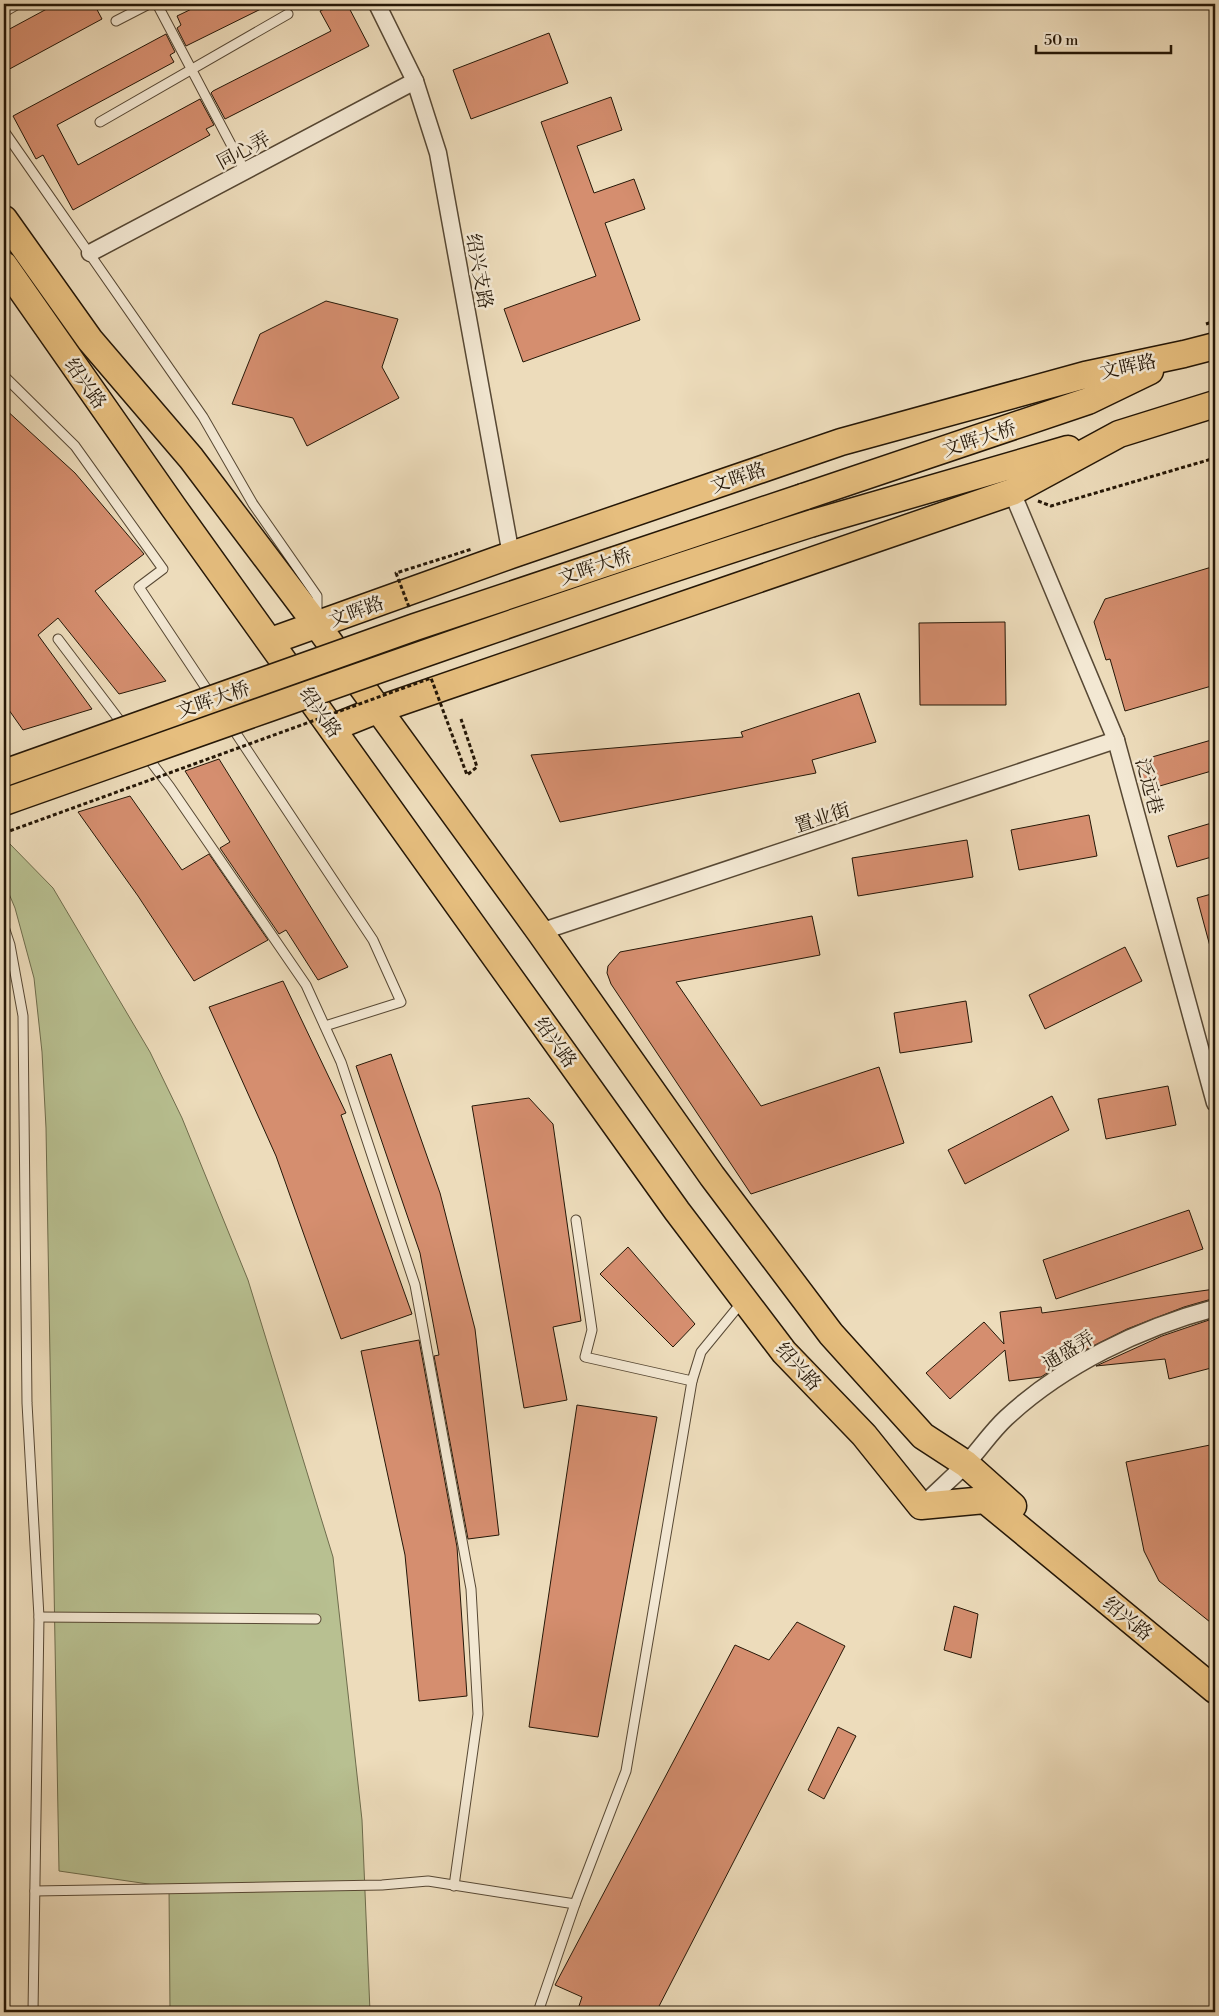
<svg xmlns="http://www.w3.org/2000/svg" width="1219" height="2016" viewBox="0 0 1219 2016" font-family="'Libre Bodoni','Noto Serif SC',serif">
<rect width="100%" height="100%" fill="#eddcbb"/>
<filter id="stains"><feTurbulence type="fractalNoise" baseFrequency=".004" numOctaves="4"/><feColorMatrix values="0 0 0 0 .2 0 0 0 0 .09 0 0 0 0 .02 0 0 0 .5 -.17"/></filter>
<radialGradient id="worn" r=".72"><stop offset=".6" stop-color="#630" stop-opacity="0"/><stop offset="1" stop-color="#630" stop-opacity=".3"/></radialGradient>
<polygon fill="#b8c091" stroke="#6e6c4c" points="9,843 53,888 150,1052 182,1118 248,1280 333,1557 362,1820 370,2012 170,2012 169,1887 59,1871 46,1128 42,1052 34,978 15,908 4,882 4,846"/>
<g fill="#d58e6f" stroke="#251707">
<polygon points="56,4 94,4 102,19 4,72 4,32"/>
<polygon points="202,4 271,4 186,46 177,28 181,25 177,16"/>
<polygon points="335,4 347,4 369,46 225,119 211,93 213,91 331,31 320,11"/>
<polygon points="549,33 568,83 471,119 453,70"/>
<polygon points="166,34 175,52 170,55 174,62 57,125 78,165 200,99 214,125 206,129 210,135 73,210 43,155 36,159 13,116"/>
<polygon points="611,97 622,130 577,146 594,193 634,179 645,209 605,223 640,320 523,362 504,309 596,276 541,122"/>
<polygon points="326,301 398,319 382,367 399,398 307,446 293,418 232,404 260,334"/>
<polygon points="4,408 75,473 144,554 95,591 166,681 119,694 58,618 38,635 92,709 23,730 4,703"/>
<polygon points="1215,566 1215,685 1125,711 1110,659 1106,660 1094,622 1105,599"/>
<polygon points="1005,622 1006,705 920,705 919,623"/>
<polygon points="859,693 876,742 812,760 816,773 560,822 531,755 743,737 741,732"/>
<polygon points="1215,739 1215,770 1146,790 1138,761"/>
<polygon points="219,759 348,967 318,980 286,930 279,934 220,848 230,842 185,771"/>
<polygon points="130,796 182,870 209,854 268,940 194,981 138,896 78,812"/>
<polygon points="1089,815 1097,856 1019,870 1011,830"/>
<polygon points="1215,822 1215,856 1177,867 1168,836"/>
<polygon points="967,840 973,877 858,896 852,858"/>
<polygon points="1215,893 1215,949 1211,950 1197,898"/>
<polygon points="812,916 820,955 676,982 761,1106 879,1067 904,1143 751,1194 611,984 607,973 608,966 620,952"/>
<polygon points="1125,947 1142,981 1045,1029 1029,995"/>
<polygon points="283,981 346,1113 341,1115 412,1314 341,1339 276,1156 209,1007"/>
<polygon points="966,1001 972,1042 900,1053 894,1013"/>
<polygon points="391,1054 440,1193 475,1329 499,1535 468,1539 434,1356 439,1355 420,1253 356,1066"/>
<polygon points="1168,1086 1176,1125 1106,1139 1098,1099"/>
<polygon points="1052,1096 1069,1130 965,1184 948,1150"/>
<polygon points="529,1098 553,1124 581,1321 553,1327 567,1400 524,1408 472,1106"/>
<polygon points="1189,1210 1203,1249 1056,1299 1043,1260"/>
<polygon points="628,1247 695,1324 673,1347 600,1274"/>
<polygon points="1215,1289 1215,1298 1184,1307 1127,1329 1073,1356 1041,1377 1009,1381 1005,1350 950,1399 926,1373 984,1322 1004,1344 1000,1312 1041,1307 1042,1313"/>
<polygon points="1215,1318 1215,1367 1169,1379 1165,1359 1096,1366 1162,1336"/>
<polygon points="419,1340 457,1547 467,1696 419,1701 405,1555 361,1351"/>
<polygon points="577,1405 657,1417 598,1737 529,1727"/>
<polygon points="1215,1444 1215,1626 1159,1581 1144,1551 1126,1462"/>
<polygon points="954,1606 978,1614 971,1658 944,1650"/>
<polygon points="797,1622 845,1646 656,2012 577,2012 582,1997 555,1985 735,1645 769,1660"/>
<polygon points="838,1727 856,1736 824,1799 808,1790"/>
</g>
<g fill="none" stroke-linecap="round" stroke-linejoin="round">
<defs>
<g id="service">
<polyline points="157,4 245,171"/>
<polyline points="4,12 18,4"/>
<polyline points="116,21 149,4"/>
<polyline points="100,122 288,14"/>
<polyline points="4,131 203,417 253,504 317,596 317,615"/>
<polyline points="4,376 75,446 163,569 139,587 373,940 401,1002 325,1026"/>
<polyline points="58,639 170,787 306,985 341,1062 415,1285 471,1589 478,1714 454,1886"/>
<polyline points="4,927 10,945 23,1016 27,1403 39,1617 33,2012"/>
<polyline points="576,1220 592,1330 585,1357 692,1381"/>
<polyline points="39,1617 316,1619"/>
<polyline points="35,1891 382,1885 428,1881 575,1904 626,1771 692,1381 701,1352 742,1302"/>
<polyline points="538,2012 575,1904"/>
</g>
<g id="minor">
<polyline points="377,4 415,81 438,153 511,555"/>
<polyline points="90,253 415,81"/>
<polyline points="1012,492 1116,740 1215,1103"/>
<polyline points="540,932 1116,740"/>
<path d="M922,1506C936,1492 952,1478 966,1464C980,1449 991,1432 1006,1418C1063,1365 1140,1328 1215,1308"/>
</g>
<g id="primary">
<polyline points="4,219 90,340 191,458 317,625 540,932 712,1176 831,1334 923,1436 966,1464 1013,1506"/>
<polyline points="4,265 174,508 677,1211 784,1352 864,1435 921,1506 985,1500 1215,1690"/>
<polyline points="803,497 1088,401 1150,371"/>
<polyline points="813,523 1068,449"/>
<polyline points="271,641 511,555 841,442 1085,375 1184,354 1215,346"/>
<polyline points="332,728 377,710 1012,492 1119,434 1215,404"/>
</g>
</defs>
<use href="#service" stroke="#574834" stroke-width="11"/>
<use href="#minor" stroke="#574834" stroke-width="19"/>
<use href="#primary" stroke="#251707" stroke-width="29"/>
<g stroke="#251707" stroke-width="3" stroke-dasharray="4 2.5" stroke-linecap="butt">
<polyline points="1206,324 1215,321"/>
<polyline points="1038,501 1051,506 1215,458"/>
</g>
<use href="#service" stroke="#f3e8d3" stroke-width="9"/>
<use href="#minor" stroke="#f3e8d3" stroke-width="16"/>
<use href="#primary" stroke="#e6be7e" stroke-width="26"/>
<defs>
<polyline id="rail" points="4,1670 4,2012"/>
</defs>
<use href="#rail" stroke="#251707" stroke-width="5.5"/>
<use href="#rail" stroke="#f3e8d3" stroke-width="4" stroke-dasharray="11" stroke-linecap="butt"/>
<defs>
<g id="primary-bridge">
<polyline points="4,773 415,627 803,497"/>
<path d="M4,802C273,707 541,610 813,523"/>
</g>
</defs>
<use href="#primary-bridge" stroke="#251707" stroke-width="29" stroke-linecap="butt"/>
<g stroke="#251707" stroke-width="3" stroke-dasharray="4 2.5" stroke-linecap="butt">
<polyline points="409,607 396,573 472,549"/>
<polyline points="4,833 431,678 467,775 477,767 461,719"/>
</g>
<use href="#primary-bridge" stroke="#e6be7e" stroke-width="26"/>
</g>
<g text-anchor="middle" stroke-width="5" stroke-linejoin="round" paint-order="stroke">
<g font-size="19" fill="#251707" stroke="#f3e8d3">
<text transform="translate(243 150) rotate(-28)" y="7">同心弄</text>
<text transform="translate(480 271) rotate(80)" y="7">绍兴支路</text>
<text transform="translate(1128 366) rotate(-12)" y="7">文晖路</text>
<text transform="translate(86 383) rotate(55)" y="7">绍兴路</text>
<text transform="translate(979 438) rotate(-18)" y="7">文晖大桥</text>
<text transform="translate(738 477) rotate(-19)" y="7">文晖路</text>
<text transform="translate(595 566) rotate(-19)" y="7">文晖大桥</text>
<text transform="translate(356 611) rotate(-20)" y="7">文晖路</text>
<text transform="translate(213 699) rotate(-19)" y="7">文晖大桥</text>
<text transform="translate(321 712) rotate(55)" y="7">绍兴路</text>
<text transform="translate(1150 786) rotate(75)" y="7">泛远巷</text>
<text transform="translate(822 817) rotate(-18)" y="7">置业街</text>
<text transform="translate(556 1042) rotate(54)" y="7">绍兴路</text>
<text transform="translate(1068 1350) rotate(-31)" y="7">通盛弄</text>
<text transform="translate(799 1366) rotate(48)" y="7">绍兴路</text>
<text transform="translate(1128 1618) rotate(39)" y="7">绍兴路</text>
</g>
</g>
<rect width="1219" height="2016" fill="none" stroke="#eddcbb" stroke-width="20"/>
<rect x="5" y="5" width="1209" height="2006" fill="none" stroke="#251707" stroke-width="2.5"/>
<rect x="10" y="10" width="1199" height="1996" fill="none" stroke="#251707"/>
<path d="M1036 45v8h135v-8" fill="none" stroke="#251707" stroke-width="2.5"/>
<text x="1044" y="45" font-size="15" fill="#251707" stroke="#f3e8d3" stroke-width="4" paint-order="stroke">50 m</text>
<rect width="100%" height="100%" filter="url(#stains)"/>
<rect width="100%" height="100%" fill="url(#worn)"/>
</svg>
